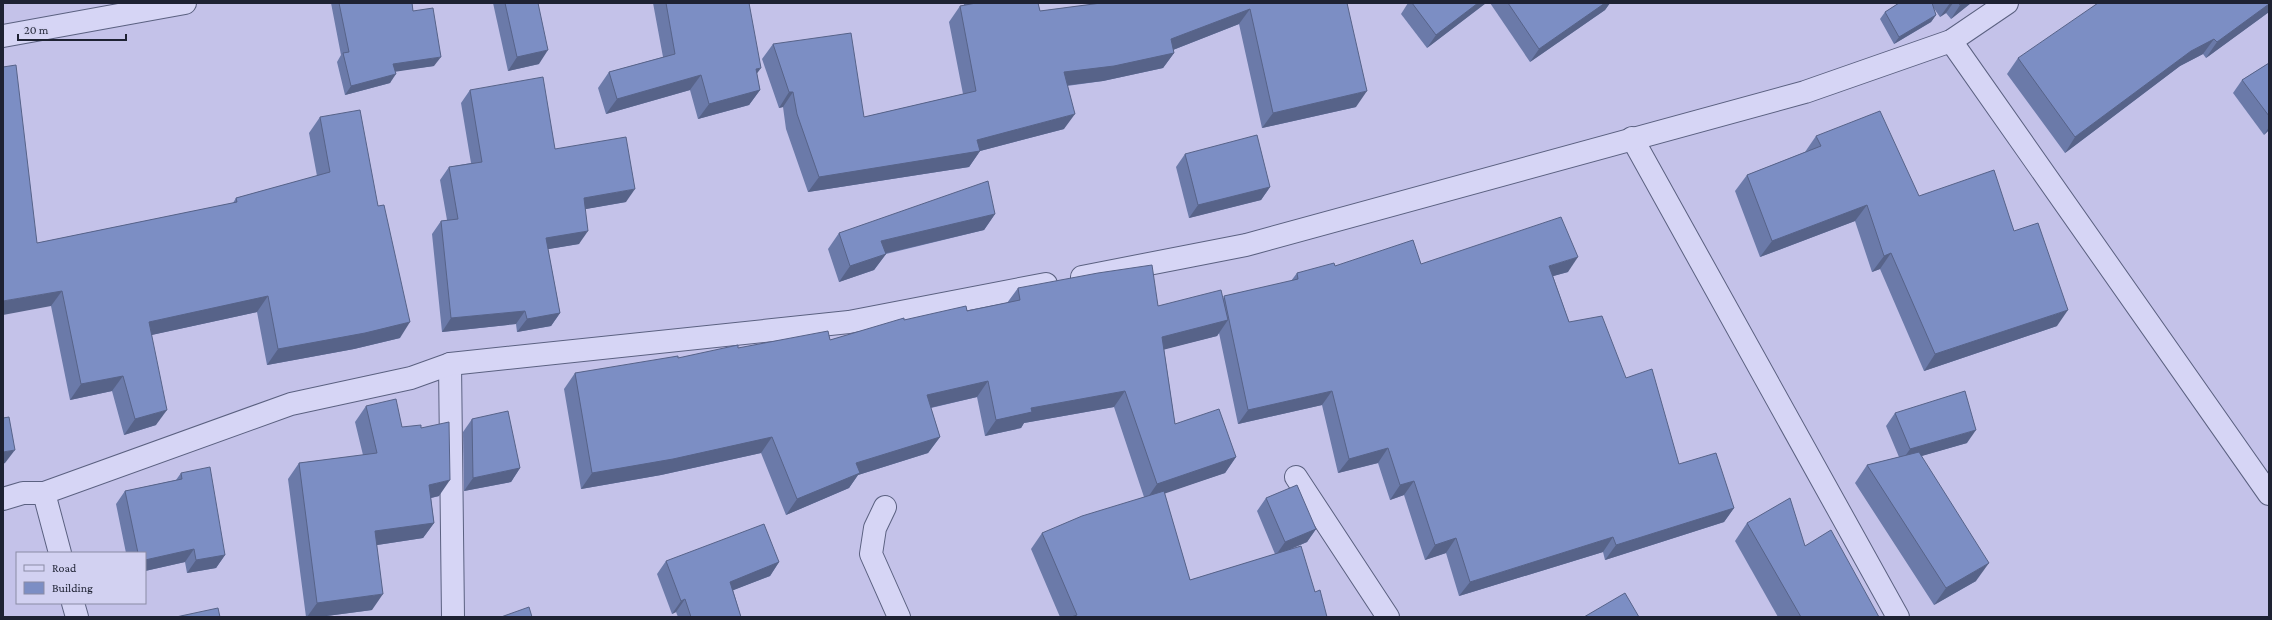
<svg xmlns="http://www.w3.org/2000/svg" width="2272" height="620" viewBox="0 0 2272 620" font-family="'Crimson Pro',serif">
<rect width="100%" height="100%" fill="#c4c2e9"/>
<g fill="none" stroke-linecap="round" stroke-linejoin="round">
<defs>
<g id="minor">
<polyline points="3,36 185,3"/>
<polyline points="1951,41 2269,494"/>
<polyline points="1632,138 1898,617"/>
<polyline points="1082,277 1246,245 1805,92 1951,41 2007,3"/>
<polyline points="450,364 453,617"/>
<polyline points="1296,477 1388,617"/>
<polyline points="44,493 60,553"/>
<polyline points="3,499 23,493 44,493 291,404 411,378 450,364 849,322 1046,284"/>
<polyline points="885,507 875,528 871,554 899,617"/>
<polyline points="73,603 77,617"/>
</g>
</defs>
<use href="#minor" stroke="#5b6181" stroke-width="24"/>
<use href="#minor" stroke="#d6d5f5" stroke-width="22"/>
</g>
<g fill="#6b7aa9">
<polygon points="331,3 412,3 413,11 434,66 395,71 390,83 345,95 337,62 341,55"/>
<polygon points="493,3 538,3 539,64 508,71"/>
<polygon points="653,3 749,3 757,74 760,90 749,105 698,119 690,90 606,114 598,88 609,72 663,57"/>
<polygon points="964,3 1038,3 1040,11 1095,4 1095,3 1347,3 1356,107 1262,128 1239,24 1173,50 1174,53 1163,68 1103,81 1067,86 1064,129 980,151 969,167 808,192 786,129 783,107 779,108 762,59 773,44 864,117 963,94 949,22 960,6 964,5"/>
<polygon points="1408,3 1486,3 1427,48 1401,14"/>
<polygon points="1490,3 1610,3 1605,10 1530,62"/>
<polygon points="1899,3 1971,3 1951,19 1946,13 1940,17 1933,7 1936,15 1931,22 1894,44 1880,19 1885,12"/>
<polygon points="2269,3 2269,12 2206,58 2203,54 2180,66 2065,153 2007,74 2018,58 2180,4"/>
<polygon points="2269,63 2269,130 2264,135 2233,93 2242,80"/>
<polygon points="470,90 555,149 626,202 585,209 579,244 548,249 560,313 551,326 517,332 516,324 442,332 432,234 441,221 447,220 440,180 449,167 471,163 461,103"/>
<polygon points="320,117 400,338 354,349 267,365 257,312 151,335 156,425 124,435 112,391 70,400 51,306 37,243 233,203 236,198 317,176 309,133"/>
<polygon points="1816,136 1919,196 2014,231 2057,326 1924,371 1880,269 1872,272 1855,221 1760,257 1735,191 1747,175 1805,152"/>
<polygon points="1185,154 1270,187 1261,200 1189,218 1176,167"/>
<polygon points="995,214 984,230 886,254 874,270 839,282 828,249 839,233"/>
<polygon points="1421,264 1568,272 1553,276 1569,322 1626,378 1679,464 1734,508 1724,522 1605,560 1603,552 1459,596 1446,553 1425,560 1404,495 1390,500 1378,463 1338,473 1322,405 1238,424 1219,333 1217,336 1164,349 1175,424 1236,457 1225,473 1164,493 1190,580 1275,554 1257,511 1266,498 1316,529 1307,542 1291,549 1315,592 1327,617 1060,617 1031,549 1042,533 1144,497 1114,407 1024,423 1021,428 985,436 977,397 931,408 940,437 928,453 858,475 849,488 786,515 761,453 661,475 581,489 564,389 575,373 678,358 738,348 830,340 904,320 967,311 1007,303 1018,288 1158,306 1223,299 1224,296 1291,281 1297,273 1335,266"/>
<polygon points="366,406 402,427 421,428 439,496 431,498 434,523 423,538 377,545 372,610 319,617 306,617 288,479 299,463 363,455 355,422"/>
<polygon points="1895,413 1967,443 1921,456 1976,581 1934,605 1855,483 1867,465 1899,457 1886,426"/>
<polygon points="472,419 520,468 511,482 464,491 463,432"/>
<polygon points="181,473 225,555 216,568 187,573 185,562 145,571 145,553 126,553 116,504 125,491 176,480"/>
<polygon points="1747,523 1805,546 1879,617 1778,617 1735,541"/>
<polygon points="666,561 779,562 770,576 733,590 741,617 678,617 676,612 672,614 657,574"/>
</g>
<g fill="#576389">
<polygon points="1478,3 1486,3 1427,48 1436,35"/>
<polygon points="1605,3 1610,3 1605,10 1530,62 1539,49"/>
<polygon points="1950,3 1953,3 1946,13 1940,17"/>
<polygon points="1963,3 1971,3 1951,19 1960,5"/>
<polygon points="2269,4 2269,12 2206,58 2217,42"/>
<polygon points="1250,9 1239,24 1160,55 1171,39"/>
<polygon points="1936,15 1931,22 1894,44 1899,37"/>
<polygon points="2214,39 2203,54 2180,66 2065,153 2075,137 2191,51"/>
<polygon points="548,50 539,64 508,71 517,57"/>
<polygon points="1174,53 1163,68 1103,81 1053,87 1064,72"/>
<polygon points="441,57 434,66 387,73 393,64"/>
<polygon points="761,68 750,83 756,69"/>
<polygon points="396,74 390,83 345,95 351,86"/>
<polygon points="701,75 690,90 606,114 617,99"/>
<polygon points="760,90 749,105 698,119 709,104"/>
<polygon points="1367,91 1356,107 1262,128 1273,113"/>
<polygon points="789,92 793,92 783,107 779,108"/>
<polygon points="1075,114 1064,129 980,151 969,167 808,192 819,177 977,140"/>
<polygon points="2269,127 2269,130 2264,135"/>
<polygon points="1270,187 1261,200 1189,218 1198,205"/>
<polygon points="635,189 626,202 575,211 584,198"/>
<polygon points="1867,205 1855,221 1760,257 1772,241"/>
<polygon points="995,214 984,230 870,257 881,241"/>
<polygon points="588,231 579,244 537,251 546,238"/>
<polygon points="1891,253 1880,269 1872,272 1884,256"/>
<polygon points="886,254 874,270 839,282 850,266"/>
<polygon points="1578,257 1568,272 1539,280 1549,266"/>
<polygon points="62,291 51,306 3,315 3,301"/>
<polygon points="268,296 257,312 138,338 149,322"/>
<polygon points="2068,310 2057,326 1924,371 1935,354"/>
<polygon points="525,311 516,324 442,332 451,318"/>
<polygon points="560,313 551,326 517,332 527,319"/>
<polygon points="1228,320 1217,336 1151,353 1162,337"/>
<polygon points="410,322 400,338 354,349 267,365 278,349"/>
<polygon points="123,376 112,391 70,400 81,384"/>
<polygon points="988,381 977,397 916,411 927,395"/>
<polygon points="1125,391 1114,407 1024,423 1021,428 985,436 996,420 1031,408"/>
<polygon points="1332,391 1322,405 1238,424 1248,410"/>
<polygon points="167,410 156,425 124,435 135,419"/>
<polygon points="1976,430 1967,443 1901,462 1910,449"/>
<polygon points="772,437 761,453 661,475 581,489 592,473"/>
<polygon points="940,437 928,453 858,475 849,488 786,515 797,499 856,463"/>
<polygon points="1388,448 1378,463 1338,473 1349,459"/>
<polygon points="15,450 5,463 3,464 3,452"/>
<polygon points="1236,457 1225,473 1146,500 1157,484"/>
<polygon points="520,468 511,482 464,491 473,478"/>
<polygon points="450,480 439,496 418,501 429,485"/>
<polygon points="1414,481 1404,495 1390,500 1400,485"/>
<polygon points="1734,508 1724,522 1605,560 1616,545"/>
<polygon points="434,523 423,538 364,547 375,531"/>
<polygon points="1316,529 1307,542 1276,555 1285,542"/>
<polygon points="1613,537 1603,552 1459,596 1470,582"/>
<polygon points="1456,538 1446,553 1425,560 1435,545"/>
<polygon points="194,549 185,562 145,571 145,560"/>
<polygon points="225,555 216,568 187,573 196,560"/>
<polygon points="779,562 770,576 721,595 730,582"/>
<polygon points="1989,563 1976,581 1934,605 1946,588"/>
<polygon points="383,594 372,610 319,617 307,617 317,603"/>
<polygon points="685,599 676,612 672,614 681,601"/>
</g>
<g fill="#7c8ec4" stroke="#576389">
<polygon points="339,3 412,3 413,11 433,8 441,57 393,64 396,74 351,86 343,53 349,52"/>
<polygon points="505,3 538,3 548,50 517,57"/>
<polygon points="666,3 749,3 761,68 756,69 760,90 709,104 701,75 617,99 609,72 675,54"/>
<polygon points="976,3 1038,3 1040,11 1101,3 1347,3 1367,91 1273,113 1250,9 1171,39 1174,53 1114,66 1064,72 1075,114 977,140 980,151 819,177 797,114 793,92 789,92 773,44 851,33 864,117 976,91 960,6"/>
<polygon points="1412,3 1478,3 1436,35"/>
<polygon points="1508,3 1605,3 1539,49"/>
<polygon points="1899,3 1932,3 1936,15 1899,37 1885,12"/>
<polygon points="1958,3 1963,3 1960,5"/>
<polygon points="2098,3 2180,3 2180,4 2181,3 2269,3 2269,4 2217,42 2214,39 2191,51 2075,137 2018,58"/>
<polygon points="2269,63 2269,116 2242,80"/>
<polygon points="16,65 37,243 237,202 236,198 330,172 320,117 360,110 378,206 384,205 410,322 365,333 278,349 268,296 149,322 167,410 135,419 123,376 81,384 62,291 3,301 3,67"/>
<polygon points="543,77 555,149 626,137 635,189 584,198 588,231 546,238 560,313 527,319 525,311 451,318 441,221 458,219 449,167 482,162 470,90"/>
<polygon points="1880,111 1919,196 1994,170 2014,231 2038,223 2068,310 1935,354 1891,253 1884,256 1867,205 1772,241 1747,175 1821,146 1816,136"/>
<polygon points="1257,135 1270,187 1198,205 1185,154"/>
<polygon points="988,181 995,214 881,241 886,254 850,266 839,233"/>
<polygon points="1561,217 1578,257 1549,266 1569,322 1602,316 1626,378 1652,369 1679,464 1716,453 1734,508 1616,545 1613,537 1470,582 1456,538 1435,545 1414,481 1400,485 1388,448 1349,459 1332,391 1248,410 1224,296 1298,279 1297,273 1334,263 1335,266 1413,240 1421,264"/>
<polygon points="1152,265 1158,306 1221,290 1228,320 1162,337 1175,424 1219,409 1236,457 1157,484 1125,391 1031,408 1032,412 996,420 988,381 927,395 940,437 856,463 860,473 797,499 772,437 673,459 592,473 575,373 678,356 678,358 738,345 738,348 828,331 830,340 904,318 904,320 966,306 967,311 1020,300 1018,288 1098,273"/>
<polygon points="1965,391 1976,430 1910,449 1895,413"/>
<polygon points="396,399 402,427 421,425 421,428 449,422 450,480 429,485 434,523 375,531 383,594 317,603 299,463 377,453 366,406"/>
<polygon points="508,411 520,468 473,478 472,419"/>
<polygon points="9,417 15,450 3,452 3,418"/>
<polygon points="1919,452 1989,563 1946,588 1867,465"/>
<polygon points="210,467 225,555 196,560 194,549 145,560 145,553 138,553 125,491 182,479 181,473"/>
<polygon points="1297,485 1316,529 1285,542 1266,498"/>
<polygon points="1164,491 1190,580 1301,546 1315,592 1320,590 1327,617 1071,617 1077,615 1042,533 1082,516"/>
<polygon points="1790,498 1805,546 1831,530 1879,617 1801,617 1747,523"/>
<polygon points="764,524 779,562 730,582 741,617 691,617 685,599 681,601 666,561"/>
<polygon points="1625,593 1639,617 1584,617"/>
<polygon points="529,607 532,617 501,617"/>
<polygon points="218,608 220,617 176,617"/>
</g>
<rect width="2272" height="620" fill="none" stroke="#1e2233" stroke-width="8"/>
<rect x="16" y="552" width="130" height="52" fill="#d2d1f1" stroke="#8a8ba5"/>
<rect x="24" y="565" width="20" height="6" fill="#d6d5f5" stroke="#8a8ba5"/>
<text x="52" y="572" font-size="12" fill="#1e2233">Road</text>
<rect x="24" y="582" width="20" height="12" fill="#7c8ec4" stroke="#8a8ba5"/>
<text x="52" y="592" font-size="12" fill="#1e2233">Building</text>
<path d="M18 34v6h108v-6" fill="none" stroke="#1e2233" stroke-width="2"/>
<text x="24" y="34" font-size="12" fill="#1e2233" stroke="#d2d1f1" stroke-width="3" paint-order="stroke">20 m</text>
</svg>
